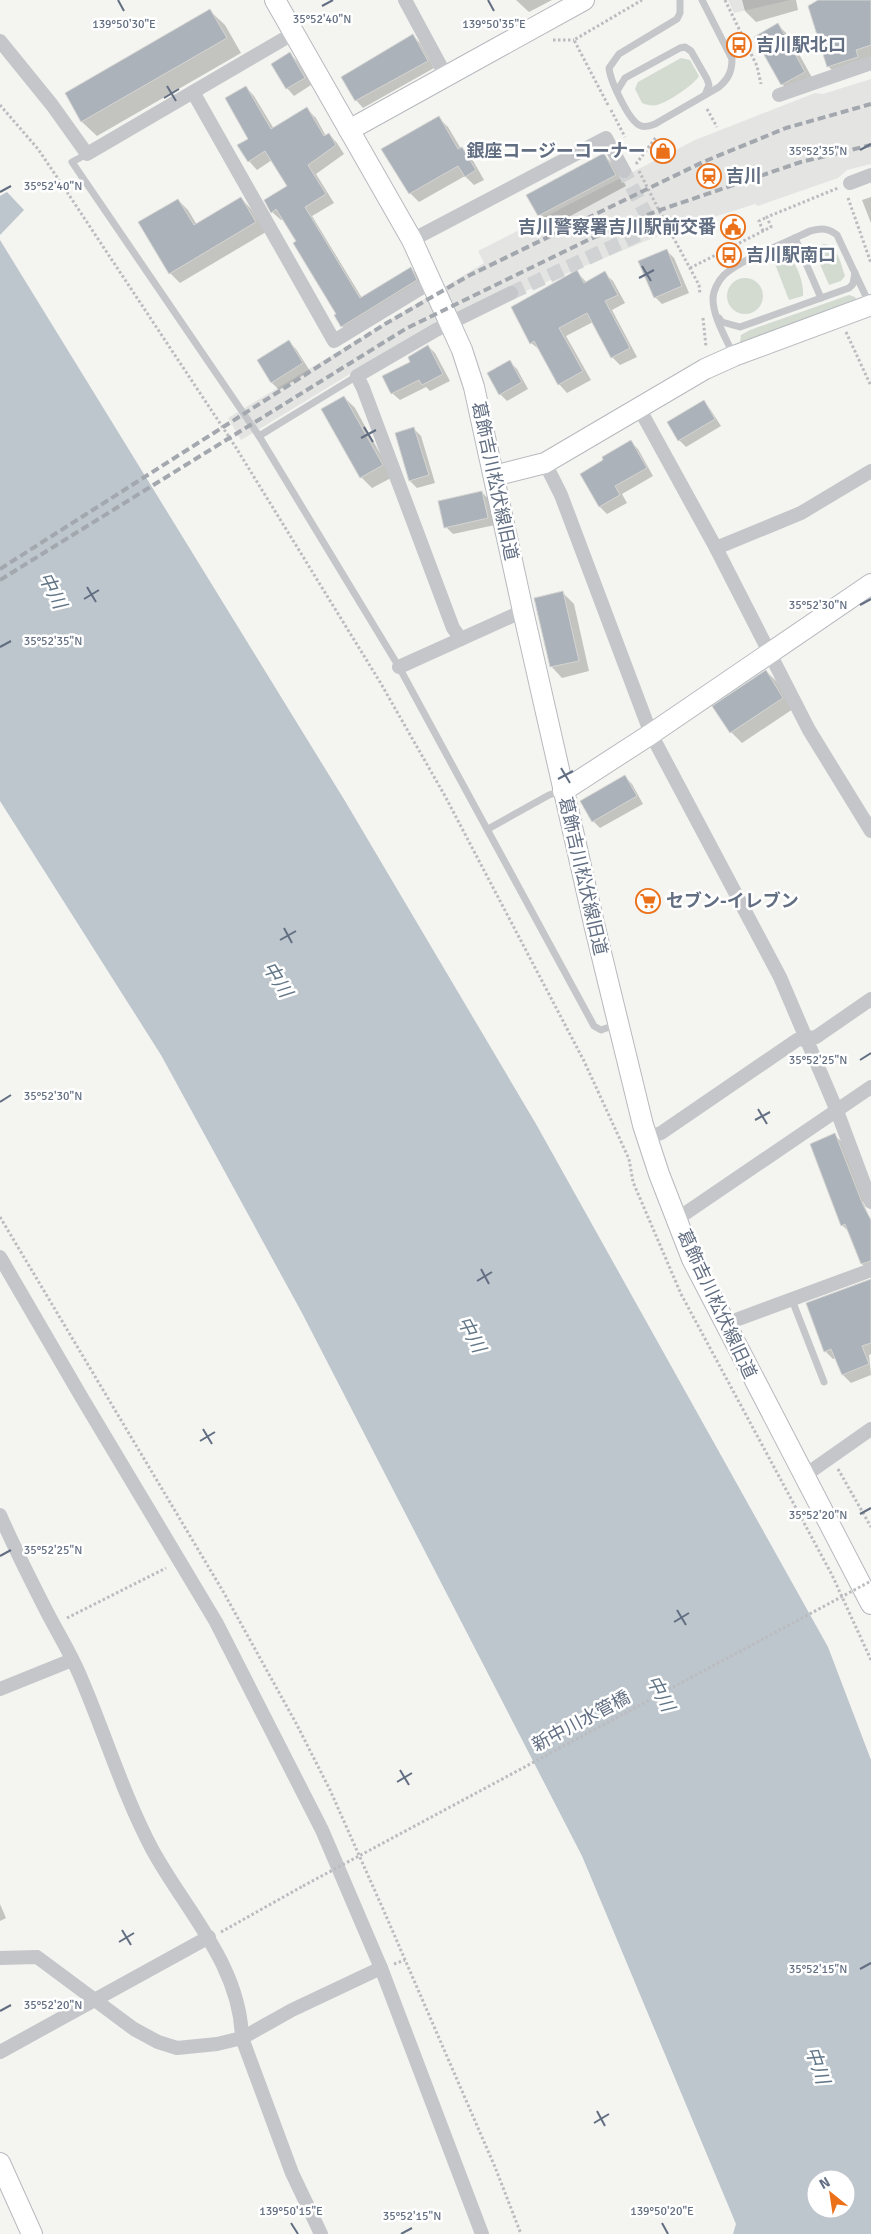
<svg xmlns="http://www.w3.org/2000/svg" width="871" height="2234" viewBox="0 0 871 2234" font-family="Signika,'Noto Sans JP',sans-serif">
<rect width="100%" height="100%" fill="#f4f4f0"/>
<g fill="#e4e5e3">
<polygon points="728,0 790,0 734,13"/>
<polygon points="871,79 871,164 847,170 838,178 758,206 755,204 714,217 704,217 551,280 383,354 241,440 228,418 484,263 478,251 695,140 815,93 823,94"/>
</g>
<g fill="#d3dbd1">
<path d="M681,58L690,60L699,76C694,85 668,102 657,105C652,106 647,105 642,103L635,89L638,82Z"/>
<path d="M824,244C838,245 841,265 845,276L841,281L829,285L813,248Z"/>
<path d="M788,255C797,264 804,283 803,296L789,300L775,264L776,259Z"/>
<circle cx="745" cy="296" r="18"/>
<polygon points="849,295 855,297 856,299 744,343 740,342 741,335 750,330"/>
</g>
<g fill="#bdc6cd" fill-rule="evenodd">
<polygon points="7,192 24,210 0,235 0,196"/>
<path d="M0,240L345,801L536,1124L828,1647L871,1760V2234H733L736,2224L582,1856L302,1313L161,1055L0,801ZM816,2179H846V2209H816Z"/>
</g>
<g fill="#0003">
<polygon points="516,0 552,0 529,12"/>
<polygon points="742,0 796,0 798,10 756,22 745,11"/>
<polygon points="821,0 871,0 871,60 839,77 828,66"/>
<polygon points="210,11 225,25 241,53 97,136 82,122 66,94"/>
<polygon points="778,25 789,36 815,83 793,95 782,84"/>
<polygon points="413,36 420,43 434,68 363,108 356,100 343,77"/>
<polygon points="290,54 297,61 311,85 294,96 287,88"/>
<polygon points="246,87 254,96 274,129 307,109 316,118 326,136 329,134 337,143 344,154 316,174 334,203 312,216 362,298 411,268 419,277 425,289 350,334 342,326 337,314 283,219 281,220 272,212 289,187 272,160 257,170 249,161 250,139"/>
<polygon points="439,118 448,127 461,149 462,148 471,157 484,180 474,185 465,176 419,202 410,193"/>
<polygon points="604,155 615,166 626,186 550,227 539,216 528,195"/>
<polygon points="871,197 871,223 862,200"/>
<polygon points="241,198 251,209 266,232 180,283 170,273 178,200 188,210 197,225"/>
<polygon points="667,251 674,258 689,293 662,304 655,297"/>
<polygon points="577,272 587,283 604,273 613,281 625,303 612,310 637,357 620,365 612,357 593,322 566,336 591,380 567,393 559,384 540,350 531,343"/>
<polygon points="289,342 296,349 310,371 279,390 272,383"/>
<polygon points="428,346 435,353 450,381 430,391 426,387 400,400 392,393 412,362"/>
<polygon points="510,362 517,369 528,389 507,401 500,394"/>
<polygon points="344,397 355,408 393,477 372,488 361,477"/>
<polygon points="703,402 710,409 721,426 686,447 679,440"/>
<polygon points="414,429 421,436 435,483 417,488 410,481"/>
<polygon points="631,442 638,449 653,476 622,494 627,503 607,514 600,507 581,474"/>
<polygon points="482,492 489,500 495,525 453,534 446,527"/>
<polygon points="563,593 574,604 589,671 562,678 551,666"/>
<polygon points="766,671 777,682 793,709 742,743 731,732"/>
<polygon points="625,777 632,784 643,804 600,828 593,821"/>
<polygon points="834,1135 843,1143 866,1201 863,1202 871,1222 871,1272 862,1264 850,1233 842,1225 818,1165"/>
<polygon points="871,1281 871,1354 869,1355 871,1375 851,1383 843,1375 836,1358 833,1359 825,1351"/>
<polygon points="0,1904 6,1918 0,1921"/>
</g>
<g fill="#acb2b9" stroke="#d5d5d3">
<polygon points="818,0 871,0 871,45 856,50 858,57 827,67 808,6"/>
<polygon points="210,9 227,38 81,122 65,93"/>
<polygon points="778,23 805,72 781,85 754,37"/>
<polygon points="413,34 428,61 355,101 341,77"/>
<polygon points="290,52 305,78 286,89 271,64"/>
<polygon points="246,86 271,129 307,107 324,136 329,133 336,145 308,165 326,194 305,207 360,298 411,267 417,280 341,327 334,315 336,314 293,243 296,241 276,209 271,213 264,200 287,186 265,151 248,162 237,145 248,139 225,98"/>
<polygon points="439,116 458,149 462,147 476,170 465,177 458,166 409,194 381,149"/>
<polygon points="604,153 616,175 538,216 526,195"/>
<polygon points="241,197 256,222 169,274 138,222 178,199 194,225"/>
<polygon points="667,249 682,286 654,298 638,261"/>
<polygon points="577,270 584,283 605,271 618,295 605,301 630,348 611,358 587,313 559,328 583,371 558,385 534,341 530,344 511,307"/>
<polygon points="289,340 303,363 271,383 257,360"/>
<polygon points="428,345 443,374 422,385 419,380 391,394 382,376 410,362 408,357"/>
<polygon points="510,360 522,382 499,395 487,373"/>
<polygon points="344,396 383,465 360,478 321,409"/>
<polygon points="704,400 715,419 678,441 667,422"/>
<polygon points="414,427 429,475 409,481 395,433"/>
<polygon points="631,440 647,468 615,486 620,495 599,507 580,474 603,460 602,457"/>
<polygon points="482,491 488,518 444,528 438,501"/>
<polygon points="563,591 579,661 550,667 534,598"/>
<polygon points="766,670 783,698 730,733 712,706"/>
<polygon points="625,775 637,796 592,822 580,801"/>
<polygon points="835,1133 863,1205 871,1220 871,1261 861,1264 845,1224 841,1226 810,1144"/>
<polygon points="871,1279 871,1343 862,1346 869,1364 842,1375 831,1349 824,1352 806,1303"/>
</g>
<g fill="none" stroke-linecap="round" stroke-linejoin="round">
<polyline stroke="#d0d2d4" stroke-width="14" stroke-dasharray="14 7" stroke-linecap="butt" points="511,293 653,228 624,171"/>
<defs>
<g id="secondary">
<polyline points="275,0 412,240 462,350 474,387 523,611 595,928 643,1125 659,1174 692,1259 871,1604"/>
<polyline points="349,130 584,0"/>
<polyline points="494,476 545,463 705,369 734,356 871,305"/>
<polyline points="563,791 651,734 871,584"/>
<polyline points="0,2163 32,2234"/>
</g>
</defs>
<use href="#secondary" stroke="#b6b9be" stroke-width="22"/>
<g stroke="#bbbcbf" stroke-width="3" stroke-dasharray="2.5 2.5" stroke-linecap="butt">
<polyline points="725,0 757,66 761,84"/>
<polyline points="553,40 574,40"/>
<polyline points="0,105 38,149 63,186 235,446 380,682 445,796 584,1061 629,1159 633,1182 681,1294 832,1575 871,1660"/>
<polyline points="608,105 574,40 642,0"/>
<polyline points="707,109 717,127"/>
<polyline points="611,110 625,137"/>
<polyline points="636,164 657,136"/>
<polyline points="639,171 665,222"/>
<polyline points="848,198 871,263"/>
<polyline points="653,228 665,222 699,285 700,294"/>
<polyline points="763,231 759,221 767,217"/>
<polyline points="690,268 771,227 767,217 838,188"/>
<polyline points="703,318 706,347"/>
<polyline points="846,332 871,386"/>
<polyline points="0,1217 224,1593 297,1725 330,1790 383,1909 495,2167 521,2234"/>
<polyline points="838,1469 871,1527"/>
<polyline points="67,1618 166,1568"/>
<polyline points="221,1932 303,1886"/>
<polyline points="394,1964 405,1960"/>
</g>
<g stroke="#c4c6ca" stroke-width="7">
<path d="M680,0V13L677,19L619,54L609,68C610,80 628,119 639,125C644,128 650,126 655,124L719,87C728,79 732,72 732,59L702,0"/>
<polyline points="617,91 625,78 680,48 685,47 691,51 707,79 709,85 705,95"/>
<polyline points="87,154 72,162 259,436 399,667 594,1026 601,1030 618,1024"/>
<polyline points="795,238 821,298"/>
<polyline points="719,318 722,322 740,327 849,288 853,284 855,273"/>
<path d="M733,354C726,338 713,317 713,299C713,291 718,281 724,275C741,259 788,242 810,231C822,228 828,228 837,235L870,305"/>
<polyline points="259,436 357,376"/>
<polyline points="488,829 549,795 561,791"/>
<polyline points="792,1300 824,1382"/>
</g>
<g stroke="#c4c6ca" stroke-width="14">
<polyline points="405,0 446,76"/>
<polyline points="0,41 52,105 87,154 294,33"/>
<polyline points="193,92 334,341 431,282"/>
<polyline points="779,95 871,63"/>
<polyline points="850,183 871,175"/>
<polyline points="412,240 606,138 624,171"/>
<polyline points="639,408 716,548 809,730 871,831"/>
<polyline points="545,463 561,495 651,734 780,977 837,1111 871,1202"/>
<polyline points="716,548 801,513 871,471"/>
<polyline points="461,639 453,628 363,388 357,376 436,330 511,293"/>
<polyline points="399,667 523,611"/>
<polyline points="647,1138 661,1133 797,1040 816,1037 871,999"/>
<polyline points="677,1219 871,1087"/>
<polyline points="0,1257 82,1398 216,1622 322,1830 381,1968 482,2234"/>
<polyline points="725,1324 871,1270"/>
<polyline points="804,1476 871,1429"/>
<path d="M0,1515C15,1549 31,1581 48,1614C59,1635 72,1656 81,1678C105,1734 123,1794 152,1849C185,1910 240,1964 242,2038L292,2173L321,2234"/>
<polyline points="0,1689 72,1660"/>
<polyline points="0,1958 37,1957 134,2029 158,2042 177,2048 217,2044 242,2038 292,2010 381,1968"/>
<polyline points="0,2052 209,1937"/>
</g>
<use href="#secondary" stroke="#fff" stroke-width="20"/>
<g stroke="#a3a7ae" stroke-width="4" stroke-dasharray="8 4" stroke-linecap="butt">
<polyline points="0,569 385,324 470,275 703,162 786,128 871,104"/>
<polyline points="0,580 407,328 590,239 657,211 801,162 871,145"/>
</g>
<polyline stroke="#bbbcbf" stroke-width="3" stroke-dasharray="2.5 2.5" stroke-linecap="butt" points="303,1886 871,1581"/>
</g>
<path fill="none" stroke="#626e82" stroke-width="2" d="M118,0L124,11M488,0L494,11M322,6L333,0M167,86L176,101M164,98L179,89M860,150L871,144M0,192L11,186M642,266L651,281M639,278L654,270M364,427L373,442M361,438L376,430M87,587L96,602M84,599L99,590M860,605L871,599M0,647L11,641M561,768L570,783M558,779L573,771M284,928L292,943M280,940L296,931M860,1060L871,1053M0,1102L11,1095M758,1109L767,1124M755,1120L770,1112M481,1269L489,1284M477,1281L492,1272M203,1429L212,1444M200,1441L215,1432M860,1514L871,1508M0,1556L11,1550M677,1610L686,1625M674,1622L689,1613M400,1770L409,1785M397,1782L412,1773M122,1930L131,1945M119,1942L134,1933M860,1969L871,1963M0,2011L11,2005M597,2111L605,2126M594,2123L609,2114M291,2223L298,2234M662,2223L668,2234M401,2234L412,2228"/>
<defs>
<symbol id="bus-ring" viewBox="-11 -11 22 22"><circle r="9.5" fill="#fff" stroke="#ea711a" stroke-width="1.5"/><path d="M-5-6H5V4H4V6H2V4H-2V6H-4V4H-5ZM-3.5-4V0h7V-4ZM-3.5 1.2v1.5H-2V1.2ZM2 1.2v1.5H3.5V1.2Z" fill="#ea711a"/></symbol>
<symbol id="shop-ring" viewBox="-11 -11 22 22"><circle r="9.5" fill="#fff" stroke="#ea711a" stroke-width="1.5"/><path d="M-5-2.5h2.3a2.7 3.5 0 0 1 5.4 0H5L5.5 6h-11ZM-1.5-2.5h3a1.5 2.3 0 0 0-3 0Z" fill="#ea711a"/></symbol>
<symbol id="station-ring" viewBox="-11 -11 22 22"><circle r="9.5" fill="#fff" stroke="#ea711a" stroke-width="1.5"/><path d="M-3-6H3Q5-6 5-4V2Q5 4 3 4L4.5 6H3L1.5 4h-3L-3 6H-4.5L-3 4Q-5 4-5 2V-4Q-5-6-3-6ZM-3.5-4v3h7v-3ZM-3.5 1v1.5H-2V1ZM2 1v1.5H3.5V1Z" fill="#ea711a"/></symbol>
<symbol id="civic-ring" viewBox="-11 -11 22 22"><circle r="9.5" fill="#fff" stroke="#ea711a" stroke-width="1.5"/><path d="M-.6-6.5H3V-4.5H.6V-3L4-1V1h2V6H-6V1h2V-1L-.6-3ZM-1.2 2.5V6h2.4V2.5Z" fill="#ea711a"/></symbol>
<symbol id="supermarket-ring" viewBox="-11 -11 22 22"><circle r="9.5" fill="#fff" stroke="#ea711a" stroke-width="1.5"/><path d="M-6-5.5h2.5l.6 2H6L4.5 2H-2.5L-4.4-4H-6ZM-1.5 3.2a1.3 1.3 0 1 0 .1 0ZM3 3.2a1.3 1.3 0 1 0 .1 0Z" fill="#ea711a"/></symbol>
</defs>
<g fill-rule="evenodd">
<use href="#bus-ring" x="725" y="31" width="28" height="28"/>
<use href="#shop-ring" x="649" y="137" width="28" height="28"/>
<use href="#station-ring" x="695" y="162" width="28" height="28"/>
<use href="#civic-ring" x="719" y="213" width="28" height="28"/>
<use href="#bus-ring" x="715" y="241" width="28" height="28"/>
<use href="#supermarket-ring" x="634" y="887" width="28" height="28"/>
</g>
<g text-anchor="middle" stroke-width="5" stroke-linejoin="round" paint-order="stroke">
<g font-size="18" font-weight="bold" fill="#626e82" stroke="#fff" text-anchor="start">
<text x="756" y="51">吉川駅北口</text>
<text x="646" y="157" text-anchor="end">銀座コージーコーナー</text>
<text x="726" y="182">吉川</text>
<text x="716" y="233" text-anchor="end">吉川警察署吉川駅前交番</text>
<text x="746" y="261">吉川駅南口</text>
<text x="666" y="907">セブン-イレブン</text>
</g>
<g font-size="18" fill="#626e82" stroke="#fff">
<text transform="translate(495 481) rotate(78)" y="6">葛飾吉川松伏線旧道</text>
<text transform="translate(583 876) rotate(77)" y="6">葛飾吉川松伏線旧道</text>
<text transform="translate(717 1304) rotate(65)" y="6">葛飾吉川松伏線旧道</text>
<text transform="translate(581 1721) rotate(-28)" y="6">新中川水管橋</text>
</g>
<g font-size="19" font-style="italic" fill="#627687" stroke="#fff">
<text transform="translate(53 590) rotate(63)" y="7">中川</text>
<text transform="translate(278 979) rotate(58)" y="7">中川</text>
<text transform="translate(472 1334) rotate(62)" y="7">中川</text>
<text transform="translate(661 1693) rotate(62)" y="7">中川</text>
<text transform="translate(818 2065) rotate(71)" y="7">中川</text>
</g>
</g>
<g font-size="12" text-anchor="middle" fill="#626e82" stroke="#fff" stroke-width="5" stroke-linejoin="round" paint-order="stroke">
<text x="322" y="23">35°52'40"N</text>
<text x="124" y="28">139°50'30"E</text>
<text x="494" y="28">139°50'35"E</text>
<text x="818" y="155">35°52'35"N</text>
<text x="53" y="190">35°52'40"N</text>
<text x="818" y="609">35°52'30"N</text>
<text x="53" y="645">35°52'35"N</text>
<text x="818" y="1064">35°52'25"N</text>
<text x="53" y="1100">35°52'30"N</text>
<text x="818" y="1519">35°52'20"N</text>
<text x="53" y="1554">35°52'25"N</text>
<text x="818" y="1973">35°52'15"N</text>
<text x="53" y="2009">35°52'20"N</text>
<text x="291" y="2215">139°50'15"E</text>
<text x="662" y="2215">139°50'20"E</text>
<text x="412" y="2220">35°52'15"N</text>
</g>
<g transform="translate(831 2194) rotate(330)"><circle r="24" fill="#ffffff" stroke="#c0c5cd"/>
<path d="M0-4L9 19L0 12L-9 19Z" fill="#ea711a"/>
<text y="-8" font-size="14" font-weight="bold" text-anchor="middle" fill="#626e82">N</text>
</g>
</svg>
